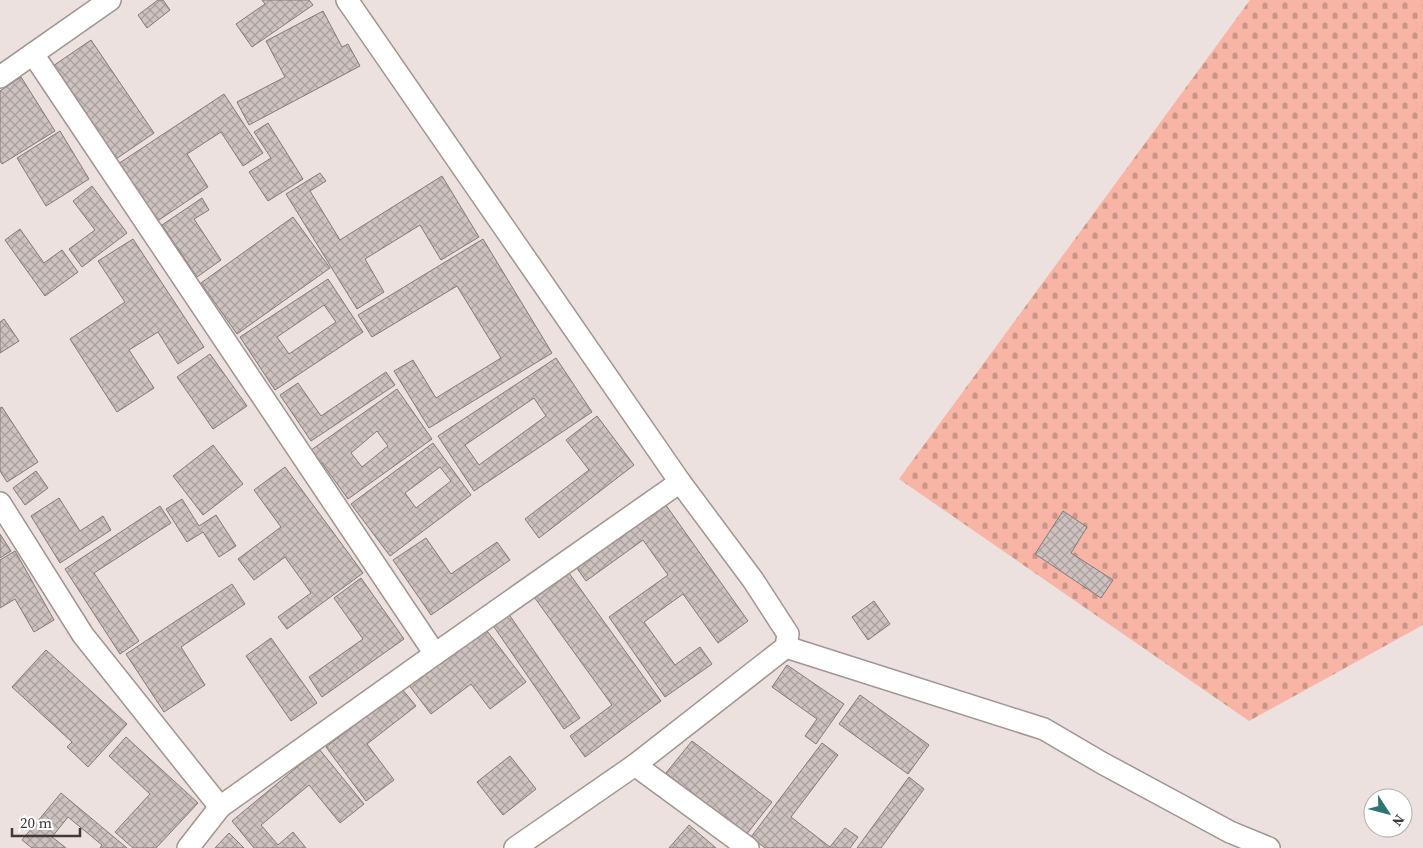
<svg xmlns="http://www.w3.org/2000/svg" width="1423" height="848" viewBox="0 0 1423 848" font-family="'Source Serif 4',serif">
<defs>
<pattern id="cemetery-stones" width="16" height="16" patternUnits="userSpaceOnUse" patternTransform="scale(1.25)"><rect width="16" height="16" fill="#f8b5a5"/><path d="M2 7V4a2 2 0 0 1 4 0v3zM10 15v-3a2 2 0 0 1 4 0v3z" fill="#ca9487"/></pattern>
<pattern id="building-cross-hatch" width="8" height="8" patternUnits="userSpaceOnUse" patternTransform="scale(1.25)"><rect width="8" height="8" fill="#cdc2c0"/><path d="M0 0l8 8M0 8l8-8" fill="none" stroke="#a89f9d"/></pattern>
</defs>
<rect width="100%" height="100%" fill="#ece1de"/>
<polygon fill="url(#cemetery-stones)" points="1250,0 1423,0 1423,625 1249,721 899,479"/>
<g fill="url(#building-cross-hatch)" stroke="#837977" fill-rule="evenodd">
<polygon points="158,0 163,0 170,10 147,28 138,15"/>
<polygon points="262,0 309,0 313,5 252,47 236,24 265,4"/>
<polygon points="323,11 342,47 348,44 360,66 249,125 237,102 285,77 266,41"/>
<polygon points="91,40 154,133 116,159 53,66"/>
<polygon points="21,77 55,131 2,164 0,161 0,91"/>
<polygon points="224,94 263,153 243,166 221,132 187,154 208,187 156,222 118,164"/>
<polygon points="268,123 303,179 268,201 249,172 271,158 254,132"/>
<polygon points="60,131 89,179 46,206 17,158"/>
<polygon points="320,173 326,181 310,191 340,240 442,176 479,237 441,260 420,225 365,259 384,292 357,309 286,194"/>
<polygon points="92,186 127,233 82,267 69,249 95,230 73,201"/>
<polygon points="202,198 209,210 194,219 221,260 197,277 162,225"/>
<polygon points="293,217 330,268 237,334 201,283"/>
<polygon points="20,229 44,263 62,250 78,272 45,296 5,240"/>
<polygon points="133,239 204,347 178,364 158,332 129,350 154,388 117,412 70,339 125,302 98,261"/>
<polygon points="483,239 552,353 429,428 394,371 413,360 436,398 501,358 457,286 372,337 358,315"/>
<path d="M328,279L363,332L275,390L240,337ZM324,305L336,322L289,354L277,337Z"/>
<polygon points="4,319 19,341 0,353 0,322"/>
<polygon points="210,354 247,406 213,429 177,377"/>
<path d="M556,358L592,412L474,491L438,436ZM534,398L546,416L479,465L465,445Z"/>
<polygon points="386,372 395,385 311,441 280,395 298,383 321,416"/>
<path d="M397,389L432,439L348,499L322,463L317,466L307,453ZM377,431L388,446L362,467L351,453Z"/>
<polygon points="2,407 38,462 7,482 0,471 0,408"/>
<polygon points="597,416 634,465 539,538 525,519 589,470 566,440"/>
<path d="M433,443L471,495L390,556L351,504ZM440,467L451,481L416,508L405,493Z"/>
<polygon points="213,445 243,484 203,515 173,476"/>
<polygon points="285,467 363,573 287,629 278,617 311,593 285,557 254,580 238,559 281,527 254,490"/>
<polygon points="36,471 48,488 25,505 13,488"/>
<polygon points="59,498 80,531 103,516 111,530 60,563 31,516"/>
<polygon points="182,499 199,526 216,515 236,546 219,557 203,532 187,542 166,509"/>
<polygon points="663,501 748,621 718,643 683,594 644,622 675,665 700,647 712,664 665,697 609,617 668,575 643,540 586,581 574,564"/>
<polygon points="160,506 171,523 94,573 139,641 120,654 65,569"/>
<polygon points="1063,511 1087,527 1071,553 1113,580 1101,598 1035,554"/>
<polygon points="0,534 11,551 0,558"/>
<polygon points="426,538 451,574 497,542 510,560 431,615 393,560"/>
<polygon points="15,551 54,620 34,632 15,599 0,608 0,560"/>
<polygon points="566,569 661,701 585,757 570,736 612,705 532,594"/>
<polygon points="361,578 404,639 322,697 309,677 363,639 334,598"/>
<polygon points="232,584 245,604 181,647 205,685 164,712 126,654"/>
<polygon points="874,601 890,624 868,640 852,617"/>
<polygon points="508,613 580,718 564,729 492,624"/>
<polygon points="484,627 526,682 490,709 471,684 431,714 408,684"/>
<polygon points="271,638 317,703 291,721 246,656"/>
<polygon points="46,650 127,724 88,767 67,747 72,742 12,687"/>
<polygon points="787,665 844,704 816,744 805,736 817,719 772,687"/>
<polygon points="402,689 416,706 367,744 394,780 366,801 326,747"/>
<polygon points="860,695 929,745 908,774 839,724"/>
<polygon points="126,737 198,803 156,848 133,848 115,832 150,794 109,756"/>
<polygon points="692,741 772,802 746,835 666,773"/>
<polygon points="822,743 838,755 791,817 830,847 845,828 858,837 850,848 765,848 751,837"/>
<polygon points="319,749 364,804 340,823 309,785 261,825 278,845 293,832 306,848 254,848 232,821"/>
<polygon points="510,756 536,789 503,815 477,782"/>
<polygon points="909,777 924,789 881,848 857,848"/>
<polygon points="61,793 127,848 100,848 102,845 68,817 52,837 66,848 32,848 22,840"/>
<polygon points="689,825 716,848 669,848"/>
<polygon points="229,833 244,848 215,848"/>
</g>
<g fill="none" stroke-linecap="round" stroke-linejoin="round">
<defs>
<g id="minor">
<polyline points="347,0 680,482 753,580 788,634 786,647 635,765 515,848"/>
<polyline points="33,54 435,654"/>
<polyline points="0,77 110,0"/>
<polyline points="0,503 83,635 220,807"/>
<polyline points="786,647 1044,729 1102,763 1230,832 1269,848"/>
<polyline points="635,765 748,848"/>
<polyline points="188,848 220,807 435,654 680,482"/>
</g>
</defs>
<use href="#minor" stroke="#9f9593" stroke-width="24"/>
<use href="#minor" stroke="#fff" stroke-width="21"/>
</g>
<g transform="translate(1388 813) rotate(126)"><circle r="24" fill="#ffffff" stroke="#b2b0b0"/>
<path d="M0-4L9 19L0 12L-9 19Z" fill="#2d7674"/>
<text y="-8" font-size="14" font-weight="bold" text-anchor="middle" fill="#3e3a39">N</text>
</g>
<path d="M12 828v8h68v-8" fill="none" stroke="#3e3a39" stroke-width="2.5"/>
<text x="20" y="828" font-size="15" fill="#3e3a39" stroke="#ffffff" stroke-width="4" paint-order="stroke">20 m</text>
</svg>
